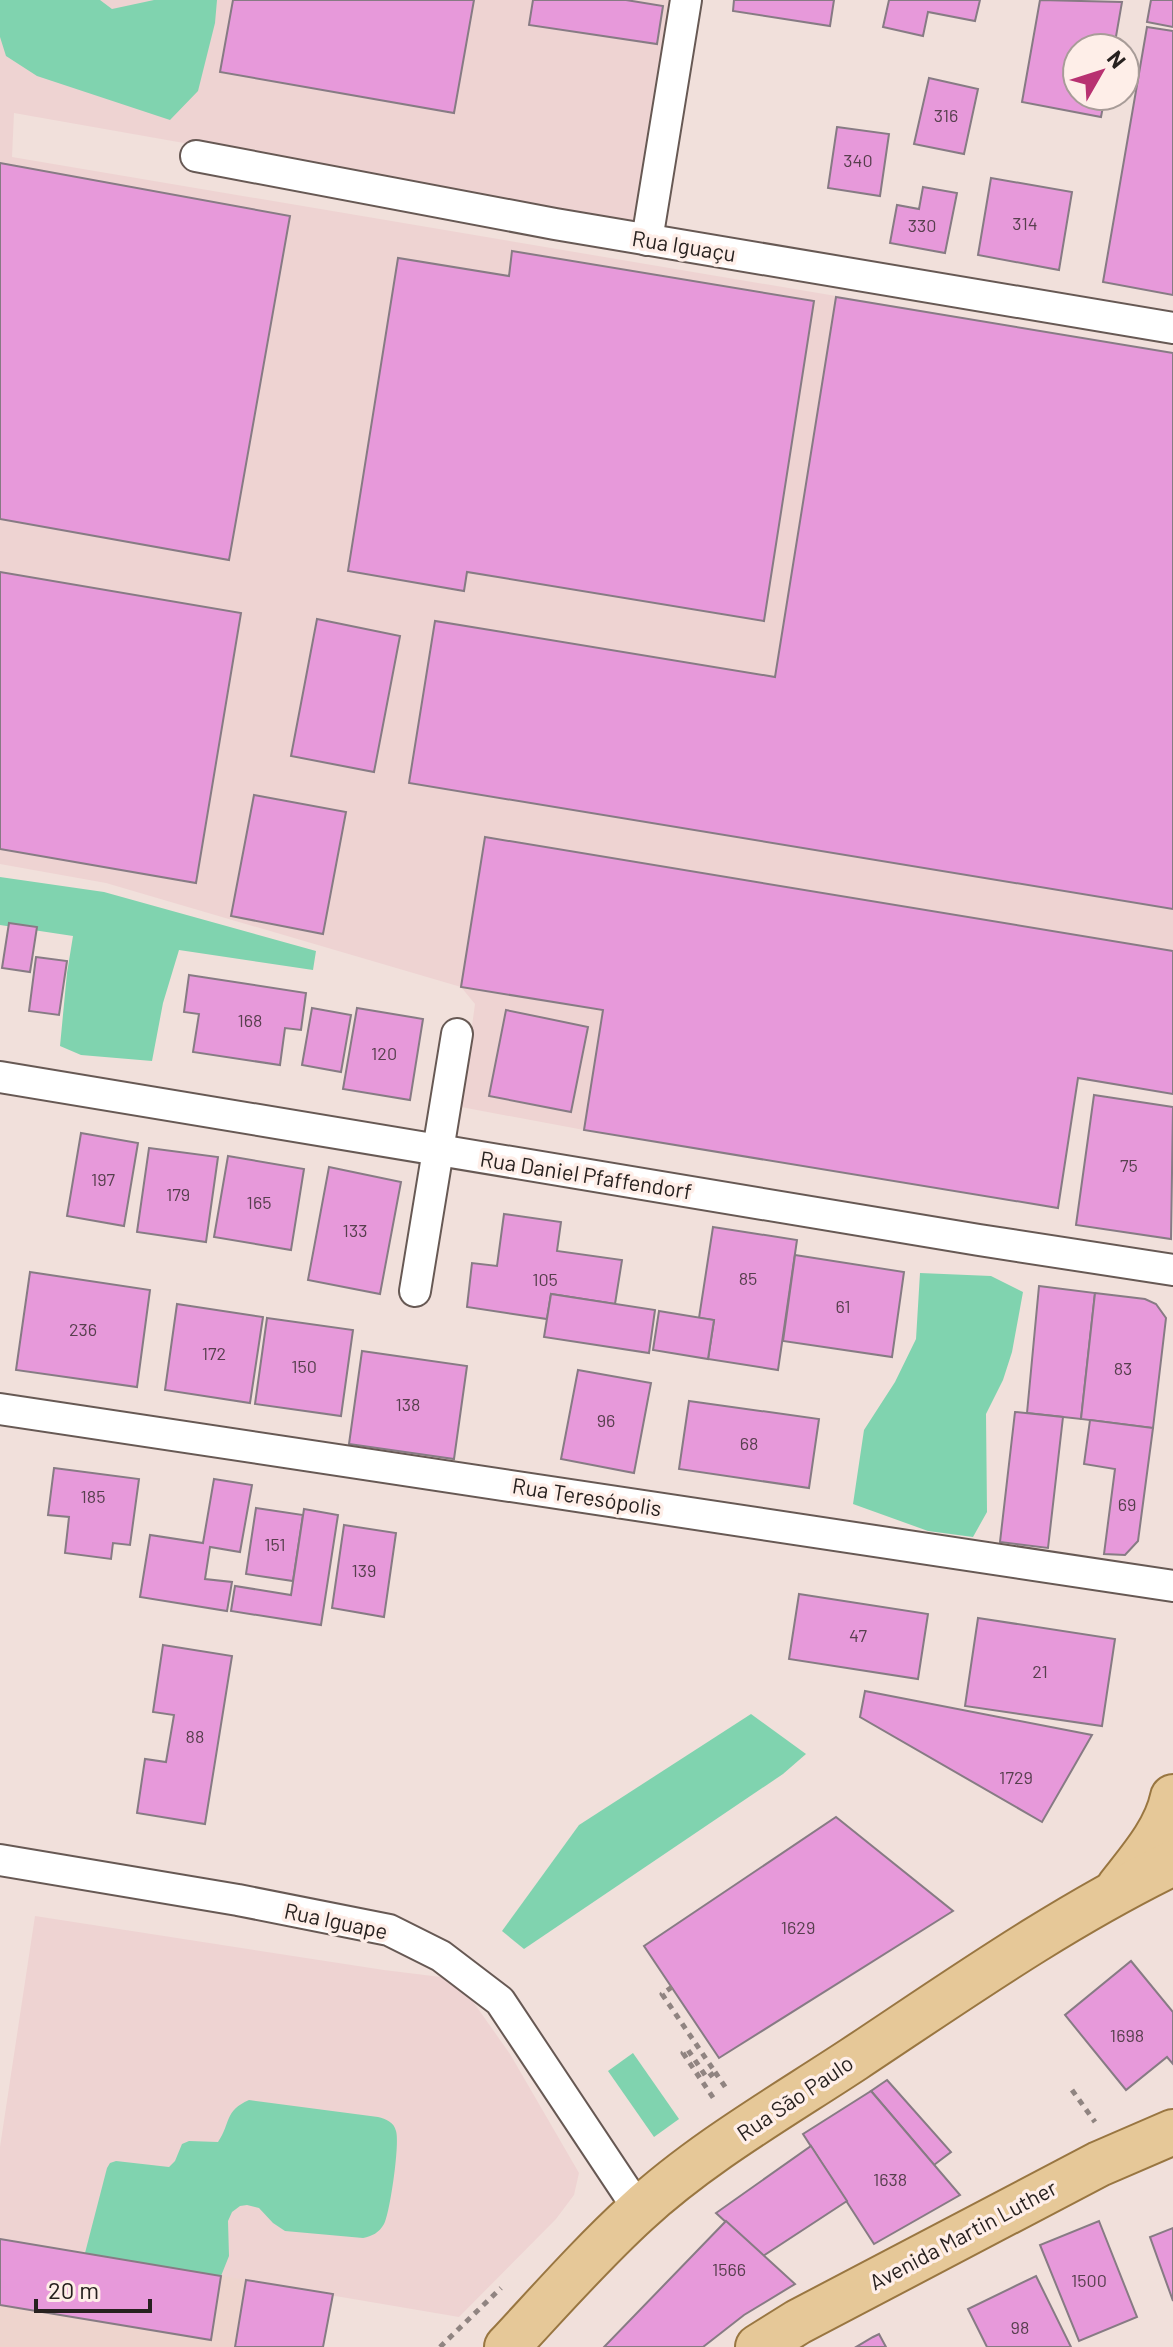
<svg xmlns="http://www.w3.org/2000/svg" width="1173" height="2347" viewBox="0 0 1173 2347" font-family="Barlow,sans-serif">
<rect width="100%" height="100%" fill="#f1e0db"/>
<g fill="#eed3d2">
<polygon points="0,0 674,0 637,223 14,113 12,157 1173,353 1173,1094 1078,1079 1058,1208 584,1130 461,1107 475,1004 461,987 106,883 0,864"/>
<polygon points="35,1916 384,1970 457,1979 510,2054 579,2173 574,2195 556,2219 459,2317 0,2239 0,2147"/>
</g>
<polygon fill="#eed4cd" points="0,2239 246,2280 235,2347 0,2347"/>
<g fill="#80d3af">
<polygon points="0,0 100,0 112,9 154,0 217,0 215,23 198,91 170,120 37,76 6,56 0,37"/>
<polygon points="0,877 104,892 316,951 313,970 179,950 163,1003 152,1061 81,1055 60,1046 67,973 73,936 0,925"/>
<polygon points="920,1273 991,1276 1023,1292 1012,1352 1003,1380 986,1414 987,1512 973,1537 928,1531 853,1504 864,1430 895,1382 916,1339"/>
<polygon points="751,1714 806,1754 783,1774 524,1949 502,1931 579,1825"/>
<polygon points="633,2053 679,2119 654,2137 608,2071"/>
<path d="M249,2100L378,2117C386,2119 394,2122 396,2131C400,2143 390,2213 384,2224C379,2233 372,2236 363,2238L285,2231L273,2223L259,2208L247,2205L240,2206L232,2212L228,2221L229,2256L221,2276L85,2253L107,2168L110,2163L116,2161L169,2167L175,2161L182,2144L189,2141L218,2142C231,2123 224,2111 249,2100Z"/>
</g>
<g fill="#e799da" stroke="#877b84" stroke-width="2">
<polygon points="233,0 474,0 454,113 220,72"/>
<polygon points="533,0 626,0 663,6 657,44 529,25"/>
<polygon points="734,0 834,0 830,26 733,11"/>
<polygon points="889,0 980,0 975,21 928,12 923,36 883,27"/>
<polygon points="1040,0 1122,2 1114,48 1077,48 1077,96 1105,96 1101,117 1022,102"/>
<polygon points="1151,0 1173,0 1173,27 1147,22"/>
<polygon points="1147,27 1173,31 1173,295 1103,282"/>
<polygon points="929,78 978,89 964,154 914,144"/>
<polygon points="837,127 889,134 880,196 828,188"/>
<polygon points="0,163 290,216 229,560 0,519"/>
<polygon points="991,178 1072,192 1059,270 978,255"/>
<polygon points="923,187 957,193 945,253 890,243 897,205 919,209"/>
<polygon points="512,251 814,301 764,621 467,572 464,591 348,571 398,258 509,276"/>
<polygon points="836,297 1173,353 1173,909 409,783 435,621 775,677"/>
<polygon points="0,572 241,613 196,883 0,849"/>
<polygon points="317,619 400,636 374,772 291,756"/>
<polygon points="254,795 346,812 323,934 231,916"/>
<polygon points="485,837 1173,951 1173,1094 1078,1078 1058,1208 584,1130 603,1010 461,987"/>
<polygon points="9,923 37,927 30,972 2,968"/>
<polygon points="36,957 67,961 59,1015 29,1011"/>
<polygon points="189,975 306,993 301,1030 285,1028 280,1065 193,1052 199,1014 184,1012"/>
<polygon points="312,1008 351,1015 341,1072 302,1065"/>
<polygon points="357,1008 423,1019 410,1100 343,1089"/>
<polygon points="506,1010 588,1027 571,1112 489,1096"/>
<polygon points="1094,1095 1173,1107 1171,1239 1076,1225"/>
<polygon points="81,1133 138,1143 124,1226 67,1216"/>
<polygon points="149,1148 218,1157 206,1242 137,1232"/>
<polygon points="228,1156 304,1169 291,1250 214,1237"/>
<polygon points="329,1167 401,1182 380,1294 308,1280"/>
<polygon points="504,1214 561,1222 557,1251 622,1260 615,1304 551,1294 547,1319 467,1307 472,1263 497,1266"/>
<polygon points="713,1227 797,1240 778,1370 708,1359 714,1320 699,1318"/>
<polygon points="795,1255 904,1272 892,1357 783,1341"/>
<polygon points="30,1272 150,1290 137,1387 16,1370"/>
<polygon points="1039,1286 1095,1293 1081,1419 1027,1413"/>
<polygon points="1095,1293 1145,1299 1156,1304 1166,1318 1153,1428 1081,1419"/>
<polygon points="551,1294 655,1310 649,1353 544,1337"/>
<polygon points="177,1304 263,1317 250,1403 165,1390"/>
<polygon points="659,1311 714,1320 708,1359 653,1350"/>
<polygon points="267,1318 353,1330 341,1416 255,1404"/>
<polygon points="362,1351 467,1366 454,1459 349,1444"/>
<polygon points="578,1370 651,1383 634,1473 561,1459"/>
<polygon points="689,1401 819,1419 809,1488 679,1469"/>
<polygon points="1015,1412 1063,1417 1048,1548 1000,1542"/>
<polygon points="1090,1420 1153,1428 1138,1541 1125,1555 1104,1554 1115,1469 1084,1464"/>
<polygon points="54,1468 139,1479 130,1545 113,1543 111,1559 65,1553 69,1517 48,1515"/>
<polygon points="214,1479 252,1485 240,1552 210,1547 205,1579 232,1582 227,1611 140,1597 150,1535 203,1543"/>
<polygon points="256,1508 303,1515 293,1581 246,1574"/>
<polygon points="304,1509 338,1515 321,1625 231,1611 235,1586 291,1595"/>
<polygon points="344,1525 396,1533 384,1617 332,1608"/>
<polygon points="799,1594 928,1614 918,1679 789,1659"/>
<polygon points="978,1618 1115,1639 1102,1726 965,1706"/>
<polygon points="163,1645 232,1656 205,1824 137,1813 145,1759 166,1762 174,1715 153,1712"/>
<polygon points="865,1691 1092,1735 1042,1822 860,1717"/>
<polygon points="836,1817 953,1911 719,2058 644,1946"/>
<polygon points="1131,1961 1173,2012 1173,2064 1167,2057 1126,2090 1065,2015"/>
<polygon points="887,2080 951,2152 934,2165 871,2091"/>
<polygon points="871,2091 960,2195 874,2244 803,2134"/>
<polygon points="811,2146 847,2201 763,2256 716,2213"/>
<polygon points="726,2221 795,2284 744,2315 703,2347 604,2347"/>
<polygon points="1099,2221 1137,2317 1079,2341 1040,2245"/>
<polygon points="1173,2228 1173,2301 1150,2237"/>
<polygon points="0,2239 221,2276 211,2340 0,2305"/>
<polygon points="1036,2276 1071,2347 987,2347 968,2309"/>
<polygon points="246,2280 333,2294 323,2347 235,2347"/>
<polygon points="879,2334 886,2347 856,2347 873,2337"/>
</g>
<g fill="none" stroke-linecap="round" stroke-linejoin="round">
<defs>
<g id="minor">
<polyline points="196,156 555,224 1173,328"/>
<polyline points="647,240 686,0"/>
<polyline points="0,1077 979,1240 1173,1270"/>
<polyline points="415,1291 457,1034"/>
<polyline points="0,1409 1173,1586"/>
<polyline points="0,1860 238,1900 389,1930 441,1956 500,2001 639,2210"/>
</g>
<g id="primary">
<path d="M1119,1887C1140,1860 1166,1831 1173,1797"/>
<path d="M507,2347C549,2302 591,2254 637,2212C701,2153 781,2107 854,2059C958,1990 1060,1918 1173,1863"/>
<polyline points="758,2347 798,2322 1099,2164 1173,2132"/>
</g>
</defs>
<use href="#minor" stroke="#675954" stroke-width="34"/>
<use href="#primary" stroke="#997641" stroke-width="48"/>
<g stroke="#908481" stroke-width="5" stroke-dasharray="6 6" stroke-linecap="butt">
<polyline points="672,1987 662,1994 715,2072 707,2078 688,2050 683,2053 716,2102"/>
<polyline points="715,2072 728,2091"/>
<polyline points="1072,2090 1095,2122"/>
<polyline points="440,2347 501,2288"/>
</g>
<use href="#minor" stroke="#fff" stroke-width="30"/>
<use href="#primary" stroke="#e6c898" stroke-width="44"/>
</g>
<g text-anchor="middle" stroke-width="7" stroke-linejoin="round" paint-order="stroke">
<g font-size="18" fill="#573f4e">
<text x="946" y="122">316</text>
<text x="858" y="167">340</text>
<text x="1025" y="230">314</text>
<text x="922" y="232">330</text>
<text x="250" y="1027">168</text>
<text x="384" y="1060">120</text>
<text x="1129" y="1172">75</text>
<text x="103" y="1186">197</text>
<text x="178" y="1201">179</text>
<text x="259" y="1209">165</text>
<text x="355" y="1237">133</text>
<text x="748" y="1285">85</text>
<text x="545" y="1286">105</text>
<text x="843" y="1313">61</text>
<text x="83" y="1336">236</text>
<text x="214" y="1360">172</text>
<text x="304" y="1373">150</text>
<text x="1123" y="1375">83</text>
<text x="408" y="1411">138</text>
<text x="606" y="1427">96</text>
<text x="749" y="1450">68</text>
<text x="93" y="1503">185</text>
<text x="1127" y="1511">69</text>
<text x="275" y="1551">151</text>
<text x="364" y="1577">139</text>
<text x="858" y="1642">47</text>
<text x="1040" y="1678">21</text>
<text x="195" y="1743">88</text>
<text x="1016" y="1784">1729</text>
<text x="798" y="1934">1629</text>
<text x="1127" y="2042">1698</text>
<text x="890" y="2186">1638</text>
<text x="729" y="2276">1566</text>
<text x="1089" y="2287">1500</text>
<text x="1020" y="2334">98</text>
</g>
<g font-size="22" fill="#27211f" stroke="#feeee8">
<text transform="translate(684 246) rotate(9)" y="8">Rua Iguaçu</text>
<text transform="translate(586 1175) rotate(9)" y="8">Rua Daniel Pfaffendorf</text>
<text transform="translate(587 1497) rotate(9)" y="8">Rua Teresópolis</text>
<text transform="translate(336 1921) rotate(12)" y="8">Rua Iguape</text>
<text transform="translate(795 2098) rotate(-34)" y="8">Rua São Paulo</text>
<text transform="translate(963 2235) rotate(-28)" y="8">Avenida Martin Luther</text>
</g>
</g>
<g transform="translate(1101 72) rotate(51)"><circle r="38" fill="#feeee8" stroke="#a89c98" stroke-width="2"/>
<path d="M0-6L14 30L0 20L-14 30Z" fill="#b83171"/>
<text y="-12" font-size="22" font-weight="bold" text-anchor="middle" fill="#27211f">N</text>
</g>
<path d="M36 2299v12h114v-12" fill="none" stroke="#27211f" stroke-width="4"/>
<text x="48" y="2299" font-size="24" fill="#27211f" stroke="#feeee8" stroke-width="6" paint-order="stroke">20 m</text>
</svg>
